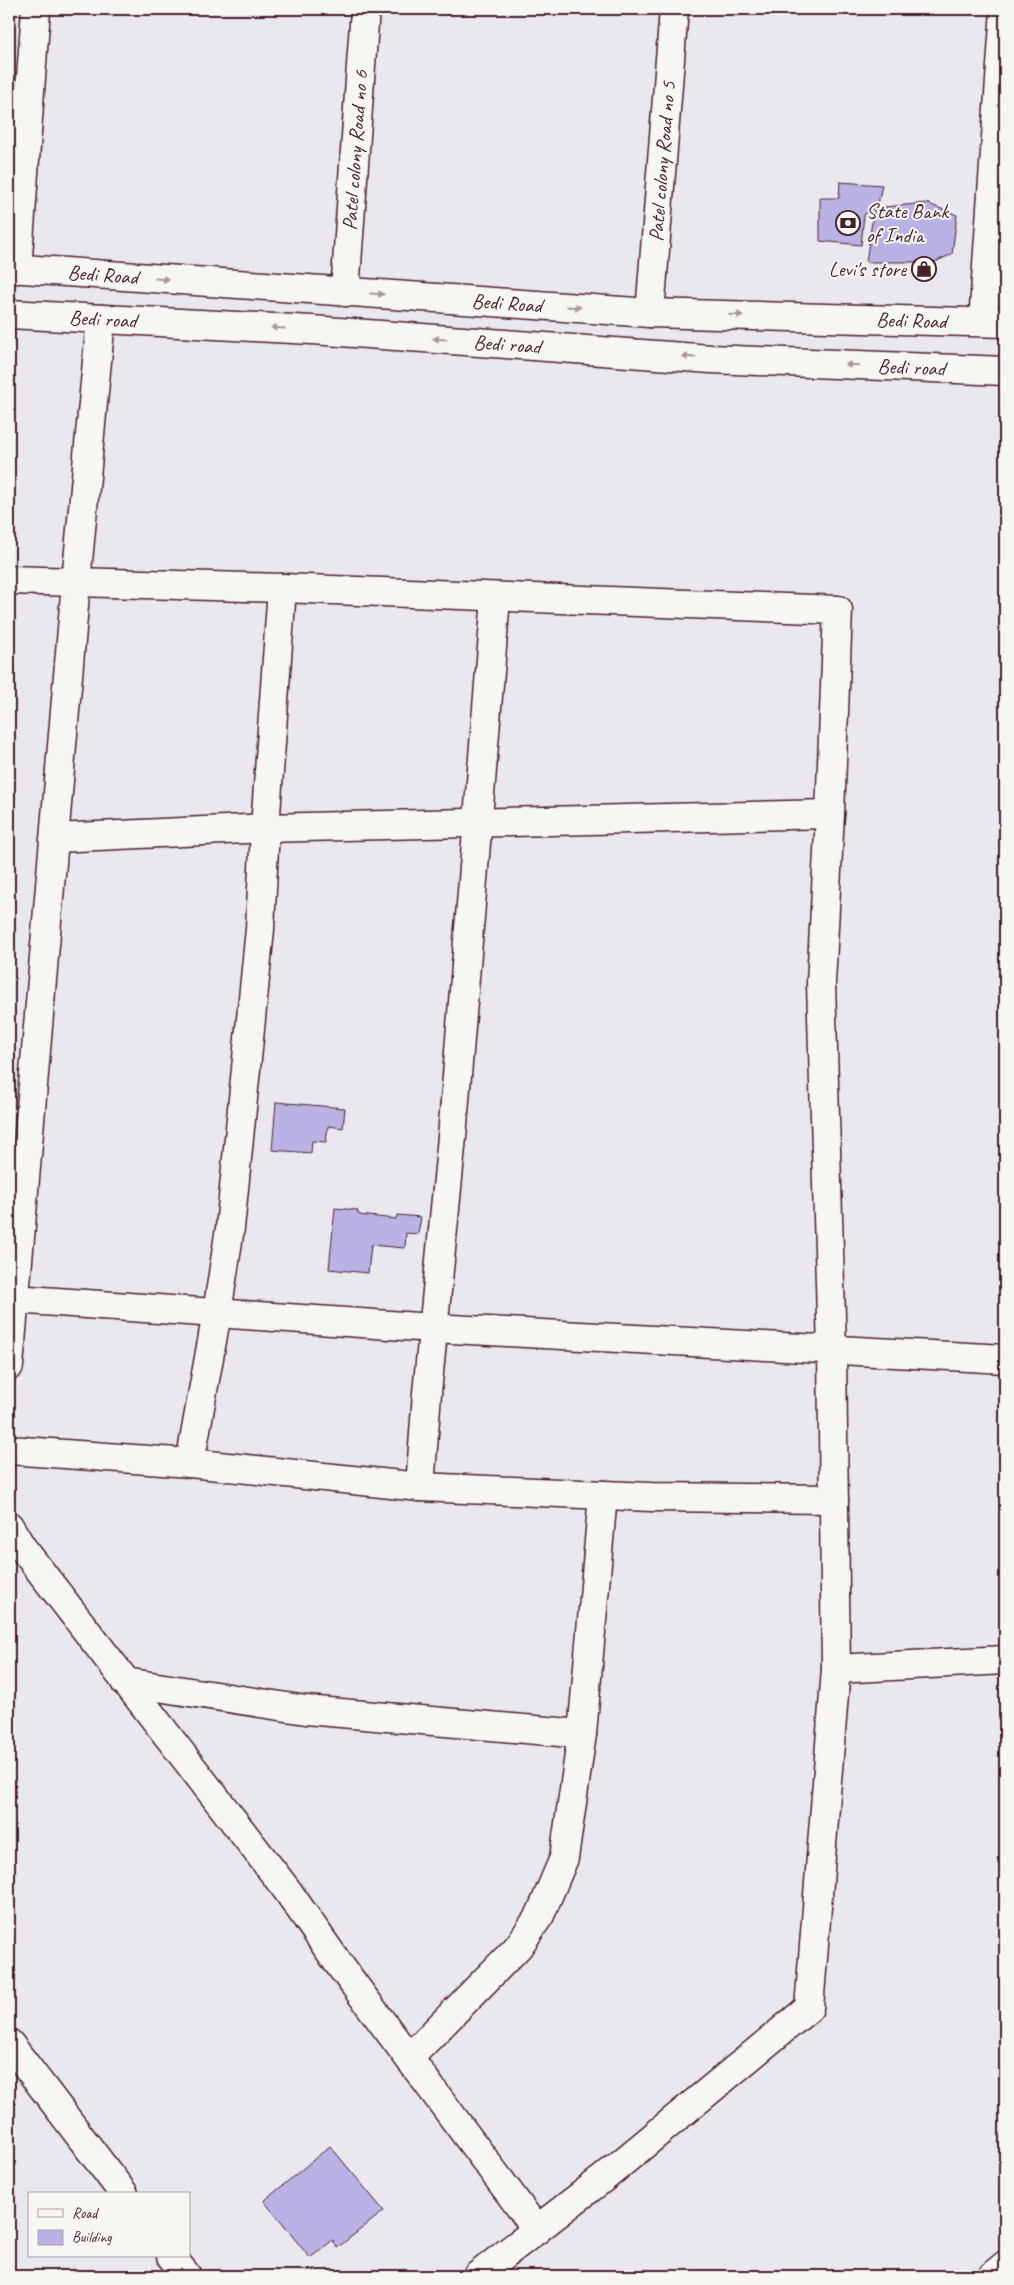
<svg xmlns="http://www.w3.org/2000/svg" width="1014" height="2285" viewBox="0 0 1014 2285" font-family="Caveat,sans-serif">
<rect width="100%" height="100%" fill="#eae8ef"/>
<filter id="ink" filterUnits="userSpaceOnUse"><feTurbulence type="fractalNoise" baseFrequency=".02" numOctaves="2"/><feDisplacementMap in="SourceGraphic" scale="10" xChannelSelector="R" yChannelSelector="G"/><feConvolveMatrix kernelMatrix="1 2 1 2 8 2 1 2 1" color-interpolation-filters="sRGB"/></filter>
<g filter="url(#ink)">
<g fill="#b9b2e4" stroke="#4a1f2b">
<polygon points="840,182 882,185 878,204 864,215 861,245 820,241 820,198 839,198"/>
<polygon points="926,203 957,215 952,254 935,262 866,262 874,208"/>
<polygon points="276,1102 345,1108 343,1128 328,1126 326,1142 312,1141 311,1153 272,1150"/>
<polygon points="335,1208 357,1210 359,1215 396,1219 397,1215 421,1217 418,1234 406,1233 405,1248 371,1245 368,1273 329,1269"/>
<polygon points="330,2146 384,2211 337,2248 333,2240 310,2258 264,2201"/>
</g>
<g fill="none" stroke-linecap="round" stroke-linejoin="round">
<defs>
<g id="minor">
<polyline points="17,269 36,9"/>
<path id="s1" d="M345,292L365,9"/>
<path id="s2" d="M650,313L674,9"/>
<polyline points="101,319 76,582 282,588 838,610 830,814 821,983 832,1350 836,1669 809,2008 606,2176 477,2276"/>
<polyline points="983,322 1005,9"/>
<polyline points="9,580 76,582 9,1366"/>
<polyline points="55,838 265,828 830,814"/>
<polyline points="14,1299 433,1328 1005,1359"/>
<polyline points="9,1450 190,1463 420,1487 651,1497 834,1499"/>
<polyline points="190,1463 217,1313 230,1228 260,929 265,828 282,588"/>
<polyline points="420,1487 427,1393 452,1137 496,598"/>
<polyline points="9,1526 21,1546 287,1890 338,1963 537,2230"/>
<polyline points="836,1669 1005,1660"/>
<polyline points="125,1682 306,1710 582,1734"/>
<polyline points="9,2043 124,2194"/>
<polyline points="409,2058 518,1947 540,1915 564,1858 582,1734 603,1495"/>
<polyline points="171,2256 187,2276"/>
<polyline points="992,2276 1005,2265"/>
</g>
<g id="major">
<path id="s3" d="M9,268L650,313L1005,323"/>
<path id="s4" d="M9,314L312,330L711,359L1005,371"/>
</g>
</defs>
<use href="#minor" stroke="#4a1f2b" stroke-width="31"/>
<use href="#major" stroke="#4a1f2b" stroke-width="31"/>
<use href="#minor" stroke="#f6f6f2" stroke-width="28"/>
<use href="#major" stroke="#f6f6f2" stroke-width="28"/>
</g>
<defs><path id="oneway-solid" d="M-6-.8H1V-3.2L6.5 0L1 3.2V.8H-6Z" transform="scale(1.25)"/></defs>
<g fill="#a99598">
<use href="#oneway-solid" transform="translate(162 279) rotate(4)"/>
<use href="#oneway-solid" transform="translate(377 294) rotate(4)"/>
<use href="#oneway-solid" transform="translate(574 307) rotate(4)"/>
<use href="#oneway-solid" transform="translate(736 315) rotate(2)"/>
<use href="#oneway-solid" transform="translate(278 328) rotate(-177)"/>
<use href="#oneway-solid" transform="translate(440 339) rotate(-176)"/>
<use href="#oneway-solid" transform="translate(689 357) rotate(-176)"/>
<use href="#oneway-solid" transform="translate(852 365) rotate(-178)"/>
</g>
</g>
<defs>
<symbol id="bank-ring" viewBox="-11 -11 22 22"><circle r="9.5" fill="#f6f6f2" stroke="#4a1f2b" stroke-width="1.5"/><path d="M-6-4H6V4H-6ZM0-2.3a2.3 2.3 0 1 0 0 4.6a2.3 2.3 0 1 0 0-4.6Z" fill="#4a1f2b"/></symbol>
<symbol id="shop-ring" viewBox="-11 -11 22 22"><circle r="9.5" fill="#f6f6f2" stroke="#4a1f2b" stroke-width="1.5"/><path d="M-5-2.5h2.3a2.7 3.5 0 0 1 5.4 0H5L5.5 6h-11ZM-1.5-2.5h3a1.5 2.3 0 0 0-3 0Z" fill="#4a1f2b"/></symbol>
</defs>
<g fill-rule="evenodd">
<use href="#bank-ring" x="834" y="209" width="28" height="28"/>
<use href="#shop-ring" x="910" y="255" width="28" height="28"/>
</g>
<g text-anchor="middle" stroke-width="4" stroke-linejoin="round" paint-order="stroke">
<g font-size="21" fill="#4a1f2b" stroke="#f6f6f2">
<text dy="7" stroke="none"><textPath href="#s1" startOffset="142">Patel colony Road no 6</textPath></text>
<text dy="7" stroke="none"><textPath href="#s2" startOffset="152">Patel colony Road no 5</textPath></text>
<text dy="7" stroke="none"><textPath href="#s3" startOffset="94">Bedi Road</textPath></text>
<text dy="7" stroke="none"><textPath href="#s3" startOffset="499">Bedi Road</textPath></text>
<text dy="7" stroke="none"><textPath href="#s4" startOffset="94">Bedi road</textPath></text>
<text dy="7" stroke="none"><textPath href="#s3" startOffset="904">Bedi Road</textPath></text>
<text dy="7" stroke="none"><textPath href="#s4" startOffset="499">Bedi road</textPath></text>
<text dy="7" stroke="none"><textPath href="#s4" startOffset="904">Bedi road</textPath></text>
</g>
<g font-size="21" fill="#4a1f2b" stroke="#f6f6f2" text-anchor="start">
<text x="866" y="218">State Bank<tspan x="866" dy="24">of India</tspan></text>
<text x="906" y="276" text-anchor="end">Levi's store</text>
</g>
</g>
<rect width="1014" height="2285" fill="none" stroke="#f6f6f2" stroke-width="30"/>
<rect x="15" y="15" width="984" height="2255" fill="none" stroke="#4a1f2b" stroke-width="2" filter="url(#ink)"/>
<rect x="28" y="2192" width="162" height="65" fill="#f6f6f2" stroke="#b1a0a2"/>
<rect x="38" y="2209" width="25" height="8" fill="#f6f6f2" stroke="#b1a0a2"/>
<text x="72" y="2218" font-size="15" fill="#4a1f2b">Road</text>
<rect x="38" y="2230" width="25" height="15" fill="#b9b2e4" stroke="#b1a0a2"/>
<text x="72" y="2242" font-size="15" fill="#4a1f2b">Building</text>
</svg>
